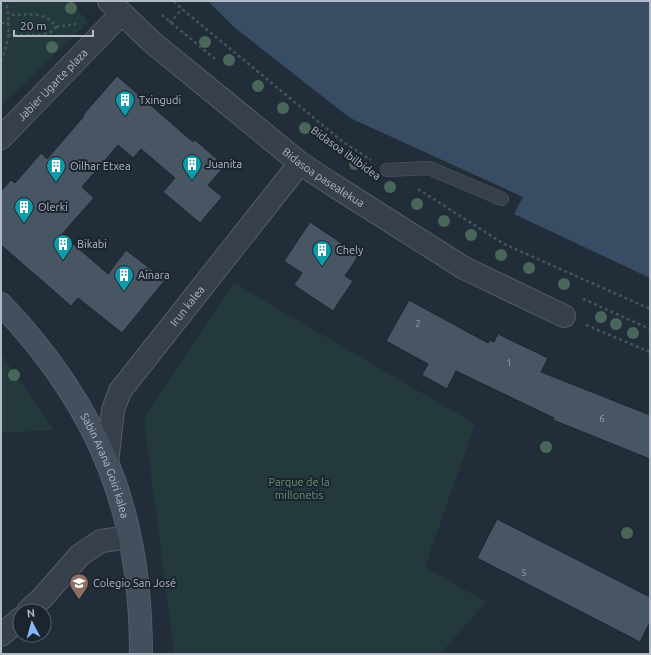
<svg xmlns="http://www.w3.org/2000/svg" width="651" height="655" viewBox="0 0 651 655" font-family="Ubuntu,sans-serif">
<rect width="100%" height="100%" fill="#222d3a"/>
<g fill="#24393b">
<polygon points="1,1 70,1 88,22 1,106"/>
<polygon points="234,283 475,424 425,567 486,602 440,654 174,654 144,418"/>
<polygon points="1,354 54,430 1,433"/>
</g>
<polygon fill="#384c63" points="208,1 650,1 650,278 514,214 523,197 350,118 234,27"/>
<g fill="#485563" stroke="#1d2631">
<polygon points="117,76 193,142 195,140 225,166 208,185 222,197 200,223 163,192 175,178 141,149 133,158 118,145 82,187 94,198 62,234 108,274 126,250 165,280 122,333 78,298 71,306 1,245 1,191 11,180 15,183 41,153 47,159 84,116 83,115"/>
<polygon points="310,222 359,255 345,276 353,281 333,311 294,285 302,273 284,261"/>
<polygon points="409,300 488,343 490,340 494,342 498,334 548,358 541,372 650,415 650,459 553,420 554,418 456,371 447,389 422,375 428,364 386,341"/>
<polygon points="497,519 650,597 650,622 640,642 477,558"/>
</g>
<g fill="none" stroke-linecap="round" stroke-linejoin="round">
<defs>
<polyline id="lane" points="387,170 429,168 502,199"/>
<g id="street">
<path id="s1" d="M109,1L153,43L300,163L330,183L464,268L564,316"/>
<path id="s2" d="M1,138L121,14"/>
<path id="s3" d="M107,463L113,410L120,391L300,163"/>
<polyline points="28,611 43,597 80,555 101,541 129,537"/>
<polyline points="1,635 20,619"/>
</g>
<g id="secondary">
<path id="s4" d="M1,304C46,351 85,406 109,467C132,525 141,591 141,654"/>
</g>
</defs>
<use href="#lane" stroke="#545d68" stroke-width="14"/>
<use href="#street" stroke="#545d68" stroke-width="24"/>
<use href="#secondary" stroke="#545d68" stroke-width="24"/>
<g stroke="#425658" stroke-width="2.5" stroke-dasharray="3 3" stroke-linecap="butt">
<polyline points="174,1 182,9 343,142 371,160"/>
<polyline points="162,15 215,59"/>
<polyline points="1,23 9,23"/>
<polyline points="170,23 182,9"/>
<polyline points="56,27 76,24"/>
<path d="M8,35H41L51,32L56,27C44,10 28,15 9,15"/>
<path d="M1,61C10,41 10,22 6,1"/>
<polyline points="418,189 504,244 650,309"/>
<polyline points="583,299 650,329"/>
<polyline points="586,325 650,352"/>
</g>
<use href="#lane" stroke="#363f4a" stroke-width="13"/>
<use href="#street" stroke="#363f4a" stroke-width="22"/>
<use href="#secondary" stroke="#444f5d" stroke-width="22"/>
</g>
<g fill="#496758">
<circle cx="71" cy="8" r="6"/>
<circle cx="205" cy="42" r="6"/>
<circle cx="52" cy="47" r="6"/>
<circle cx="229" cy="60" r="6"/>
<circle cx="258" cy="86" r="6"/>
<circle cx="283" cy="108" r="6"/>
<circle cx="305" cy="128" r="6"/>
<circle cx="355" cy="164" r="6"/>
<circle cx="390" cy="187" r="6"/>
<circle cx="417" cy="204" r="6"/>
<circle cx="444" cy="221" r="6"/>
<circle cx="471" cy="235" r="6"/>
<circle cx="501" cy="255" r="6"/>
<circle cx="529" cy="268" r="6"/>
<circle cx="564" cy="284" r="6"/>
<circle cx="601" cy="317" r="6"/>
<circle cx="616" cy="324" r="6"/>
<circle cx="633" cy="333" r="6"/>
<circle cx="14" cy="375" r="6"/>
<circle cx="546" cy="447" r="6"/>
<circle cx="627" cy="533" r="6"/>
</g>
<defs>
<symbol id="building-pin" viewBox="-11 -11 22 30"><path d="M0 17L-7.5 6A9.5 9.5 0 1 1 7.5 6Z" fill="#0f9aa8" stroke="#1b242f"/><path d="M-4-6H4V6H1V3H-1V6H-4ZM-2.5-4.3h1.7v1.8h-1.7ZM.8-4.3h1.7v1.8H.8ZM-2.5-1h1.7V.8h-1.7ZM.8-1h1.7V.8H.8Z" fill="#fff"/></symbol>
<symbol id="school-pin" viewBox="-11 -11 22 30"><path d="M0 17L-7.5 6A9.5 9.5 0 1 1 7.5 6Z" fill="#8d6e63" stroke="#1b242f"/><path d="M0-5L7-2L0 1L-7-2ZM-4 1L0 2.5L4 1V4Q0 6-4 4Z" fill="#fff"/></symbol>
</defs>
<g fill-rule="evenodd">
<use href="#building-pin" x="114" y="89" width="22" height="30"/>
<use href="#building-pin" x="181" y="153" width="22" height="30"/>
<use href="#building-pin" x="45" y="155" width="22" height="30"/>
<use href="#building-pin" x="13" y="196" width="22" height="30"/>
<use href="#building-pin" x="52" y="233" width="22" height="30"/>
<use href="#building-pin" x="311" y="239" width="22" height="30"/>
<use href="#building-pin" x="113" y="264" width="22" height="30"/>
<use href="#school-pin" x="68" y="572" width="22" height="30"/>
</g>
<g text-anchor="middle" stroke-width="4" stroke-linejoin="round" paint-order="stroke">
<g font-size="9" fill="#97a1ad">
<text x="418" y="327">2</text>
<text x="509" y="366">1</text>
<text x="602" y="422">6</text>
<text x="524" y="576">5</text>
</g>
<g font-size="11" fill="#b1bac6" stroke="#1b242f">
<text dy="4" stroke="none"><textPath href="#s2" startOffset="74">Jabier Ugarte plaza</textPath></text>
<text transform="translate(346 153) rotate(36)" y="4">Bidasoa ibilbidea</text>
<text dy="4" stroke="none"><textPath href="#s1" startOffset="278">Bidasoa pasealekua</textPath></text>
<text dy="4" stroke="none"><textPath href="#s3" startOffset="182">Irun kalea</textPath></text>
<text dy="4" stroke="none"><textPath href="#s4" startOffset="194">Sabin Arana Goiri kalea</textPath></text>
</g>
<g font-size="11" fill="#b1bac6" stroke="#1b242f" text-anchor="start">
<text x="139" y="104">Txingudi</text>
<text x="206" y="168">Juanita</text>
<text x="70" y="170">Oilhar Etxea</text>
<text x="38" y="211">Olerki</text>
<text x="77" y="248">Bikabi</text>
<text x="336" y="254">Chely</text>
<text x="138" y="279">Ainara</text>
<text x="93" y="587">Colegio San José</text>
</g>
<g font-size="11" fill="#699671" stroke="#1b242f">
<text x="299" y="486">Parque de la<tspan x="299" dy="13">millonetis</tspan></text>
</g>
</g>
<rect width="651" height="655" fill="none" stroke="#b1bac6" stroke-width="4"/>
<g transform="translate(32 623) rotate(354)"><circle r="19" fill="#1b242f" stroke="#57606b"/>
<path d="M0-3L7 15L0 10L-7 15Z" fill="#87b7f5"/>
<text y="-6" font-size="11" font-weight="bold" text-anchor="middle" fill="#b1bac6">N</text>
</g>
<path d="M14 30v6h79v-6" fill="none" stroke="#b1bac6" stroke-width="2"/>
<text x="20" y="30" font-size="12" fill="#b1bac6" stroke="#1b242f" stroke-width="3" paint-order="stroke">20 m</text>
</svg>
